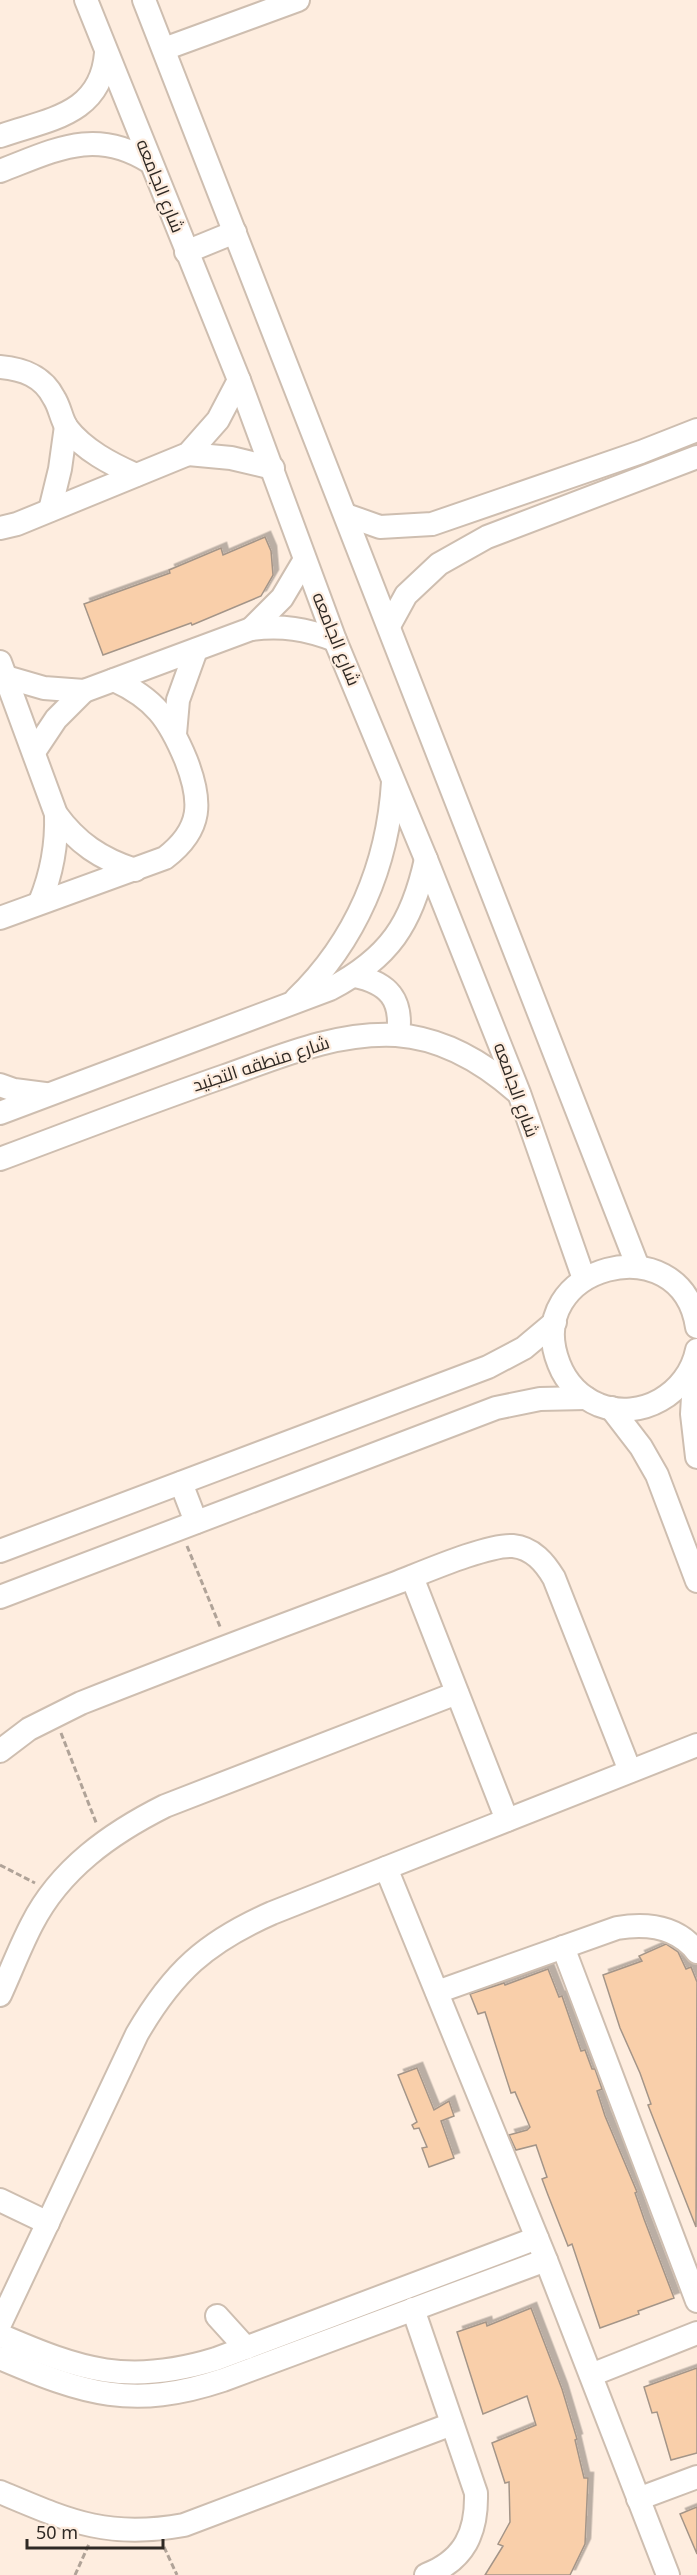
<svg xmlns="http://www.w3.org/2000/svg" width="697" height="2575" viewBox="0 0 697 2575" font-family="'Noto Sans',Cairo,sans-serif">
<defs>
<filter id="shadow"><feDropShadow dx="5.5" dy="-5.5" stdDeviation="0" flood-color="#0004"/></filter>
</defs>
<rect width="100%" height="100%" fill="#feeddf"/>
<g fill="#f9cfaa" stroke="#a49588" stroke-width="1.5" filter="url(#shadow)">
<polygon points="265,537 271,551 273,575 261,596 192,625 191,623 103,655 84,604 170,573 169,570 221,548 223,555"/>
<polygon points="666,1944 678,1952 686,1969 691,1967 697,1982 696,2227 648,2105 651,2104 640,2073 620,2028 603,1975 642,1961 639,1956"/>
<polygon points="548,1969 559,1997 562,1996 581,2051 585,2050 592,2069 595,2069 602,2089 597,2091 605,2116 637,2192 635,2193 644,2219 674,2298 638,2311 639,2314 600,2328 572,2244 568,2246 548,2195 542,2179 547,2177 536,2145 516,2150 509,2135 527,2130 530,2127 515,2092 511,2093 485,2012 478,2014 470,1994 504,1983 505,1985"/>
<polygon points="417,2068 434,2110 449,2101 454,2116 441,2121 454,2158 429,2167 422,2148 427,2147 419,2128 414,2129 412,2125 417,2122 398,2075"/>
<polygon points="531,2308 562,2389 577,2439 575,2440 584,2478 588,2478 585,2544 570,2575 485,2575 503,2546 498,2544 510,2522 509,2482 505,2483 492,2443 536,2425 527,2396 483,2414 457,2332 486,2322 487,2326"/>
<polygon points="697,2368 697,2453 671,2460 657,2412 652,2413 644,2387"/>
<polygon points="697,2507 697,2554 680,2514"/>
</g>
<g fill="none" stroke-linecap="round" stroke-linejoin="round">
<defs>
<g id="minor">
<polyline points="86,0 239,380 335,640 426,859 519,1093 584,1279"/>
<polyline points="144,0 638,1267"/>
<polyline points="164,49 298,0"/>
<path d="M0,136C49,119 101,115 106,53"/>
<path d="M0,171C55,150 95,127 150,162"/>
<polyline points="186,252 235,232"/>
<path d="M0,367C23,369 43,376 54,398C60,407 61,419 67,428C84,450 111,464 136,475"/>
<polyline points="188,454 231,458 273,468"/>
<polyline points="50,510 60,469 66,426"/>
<polyline points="346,515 380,527 432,524 641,452 697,430"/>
<polyline points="0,528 17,524 188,454 218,420 239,380"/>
<polyline points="389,626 406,595 439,564 487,537 697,457"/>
<polyline points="251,629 282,598 304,561"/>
<path d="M0,662L56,814C77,843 101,859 135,870"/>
<path d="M6,677L44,688L84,691L251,629C282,625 306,629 335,640"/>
<polyline points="175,734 178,700 196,650"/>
<polyline points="34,752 56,719 84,691"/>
<path d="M40,902C52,873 57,845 56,814"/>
<path d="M0,918L165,858C203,829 202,801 186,760C169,719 155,699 114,680"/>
<path d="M355,976C389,983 403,1000 398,1035"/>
<path d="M296,999C356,941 388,865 393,782"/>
<polyline points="0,1085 14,1090 45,1094"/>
<path d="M0,1113L330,989C389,958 412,924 426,859"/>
<path d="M0,1159C75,1131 150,1102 225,1076C281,1056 336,1032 396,1035C442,1038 483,1062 517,1092"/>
<path d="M697,1327C681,1223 520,1266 559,1364C566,1382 580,1397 599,1405C641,1421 688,1394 697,1350"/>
<polyline points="695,1363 692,1414 697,1457"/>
<polyline points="611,1408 641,1447 657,1475 697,1581"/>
<polyline points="181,1483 196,1522"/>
<polyline points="0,1551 488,1367 524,1348 555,1322"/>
<polyline points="412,1577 507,1820"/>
<polyline points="0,1597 496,1408 540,1399 586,1398"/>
<path d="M0,1751L29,1729L81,1703C185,1662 291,1622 396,1583C422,1573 488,1544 513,1546C533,1548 545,1563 554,1578L630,1771"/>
<polyline points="386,1868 546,2260 668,2575"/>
<polyline points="563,1947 697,2301"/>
<path d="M437,1992L617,1928C647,1923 677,1926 697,1952"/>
<path d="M0,1995C11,1971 20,1947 32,1924C60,1869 111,1833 165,1806L457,1693"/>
<polyline points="0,2200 48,2223"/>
<path d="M413,2309L476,2493C477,2532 465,2560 426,2575"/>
<polyline points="217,2316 246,2348"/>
<path d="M0,2324L137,2034C173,1972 206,1942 272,1913L697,1745"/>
<path d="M0,2335C81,2370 128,2386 216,2359L537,2238"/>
<path d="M0,2358C84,2394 133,2410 223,2380L546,2260"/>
<polyline points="591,2375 697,2333"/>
<path d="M0,2492C69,2521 107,2539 184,2525L452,2424"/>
<polyline points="638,2499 697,2477"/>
</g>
</defs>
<use href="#minor" stroke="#cebeb0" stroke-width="26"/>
<g stroke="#b0a398" stroke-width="3" stroke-dasharray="6 3" stroke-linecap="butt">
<polyline points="187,1546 221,1629"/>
<polyline points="61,1733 97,1825"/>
<polyline points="0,1865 35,1883"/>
<polyline points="164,2547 177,2575"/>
<polyline points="75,2575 89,2544"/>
</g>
<use href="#minor" stroke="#fff" stroke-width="22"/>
</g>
<g text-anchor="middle" stroke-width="4.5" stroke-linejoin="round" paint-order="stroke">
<g font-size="18" fill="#2f2924" stroke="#feeddf">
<text transform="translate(160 186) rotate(68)" y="6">شارع الجامعه</text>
<text transform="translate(336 639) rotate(68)" y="6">شارع الجامعه</text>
<text transform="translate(261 1064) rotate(-18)" y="6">شارع منطقه التجنيد</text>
<text transform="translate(516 1090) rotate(70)" y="6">شارع الجامعه</text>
</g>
</g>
<path d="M27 2539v9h136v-9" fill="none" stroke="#2f2924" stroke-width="3"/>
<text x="36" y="2539" font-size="18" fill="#2f2924" stroke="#feeddf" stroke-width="4.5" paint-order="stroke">50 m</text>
</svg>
